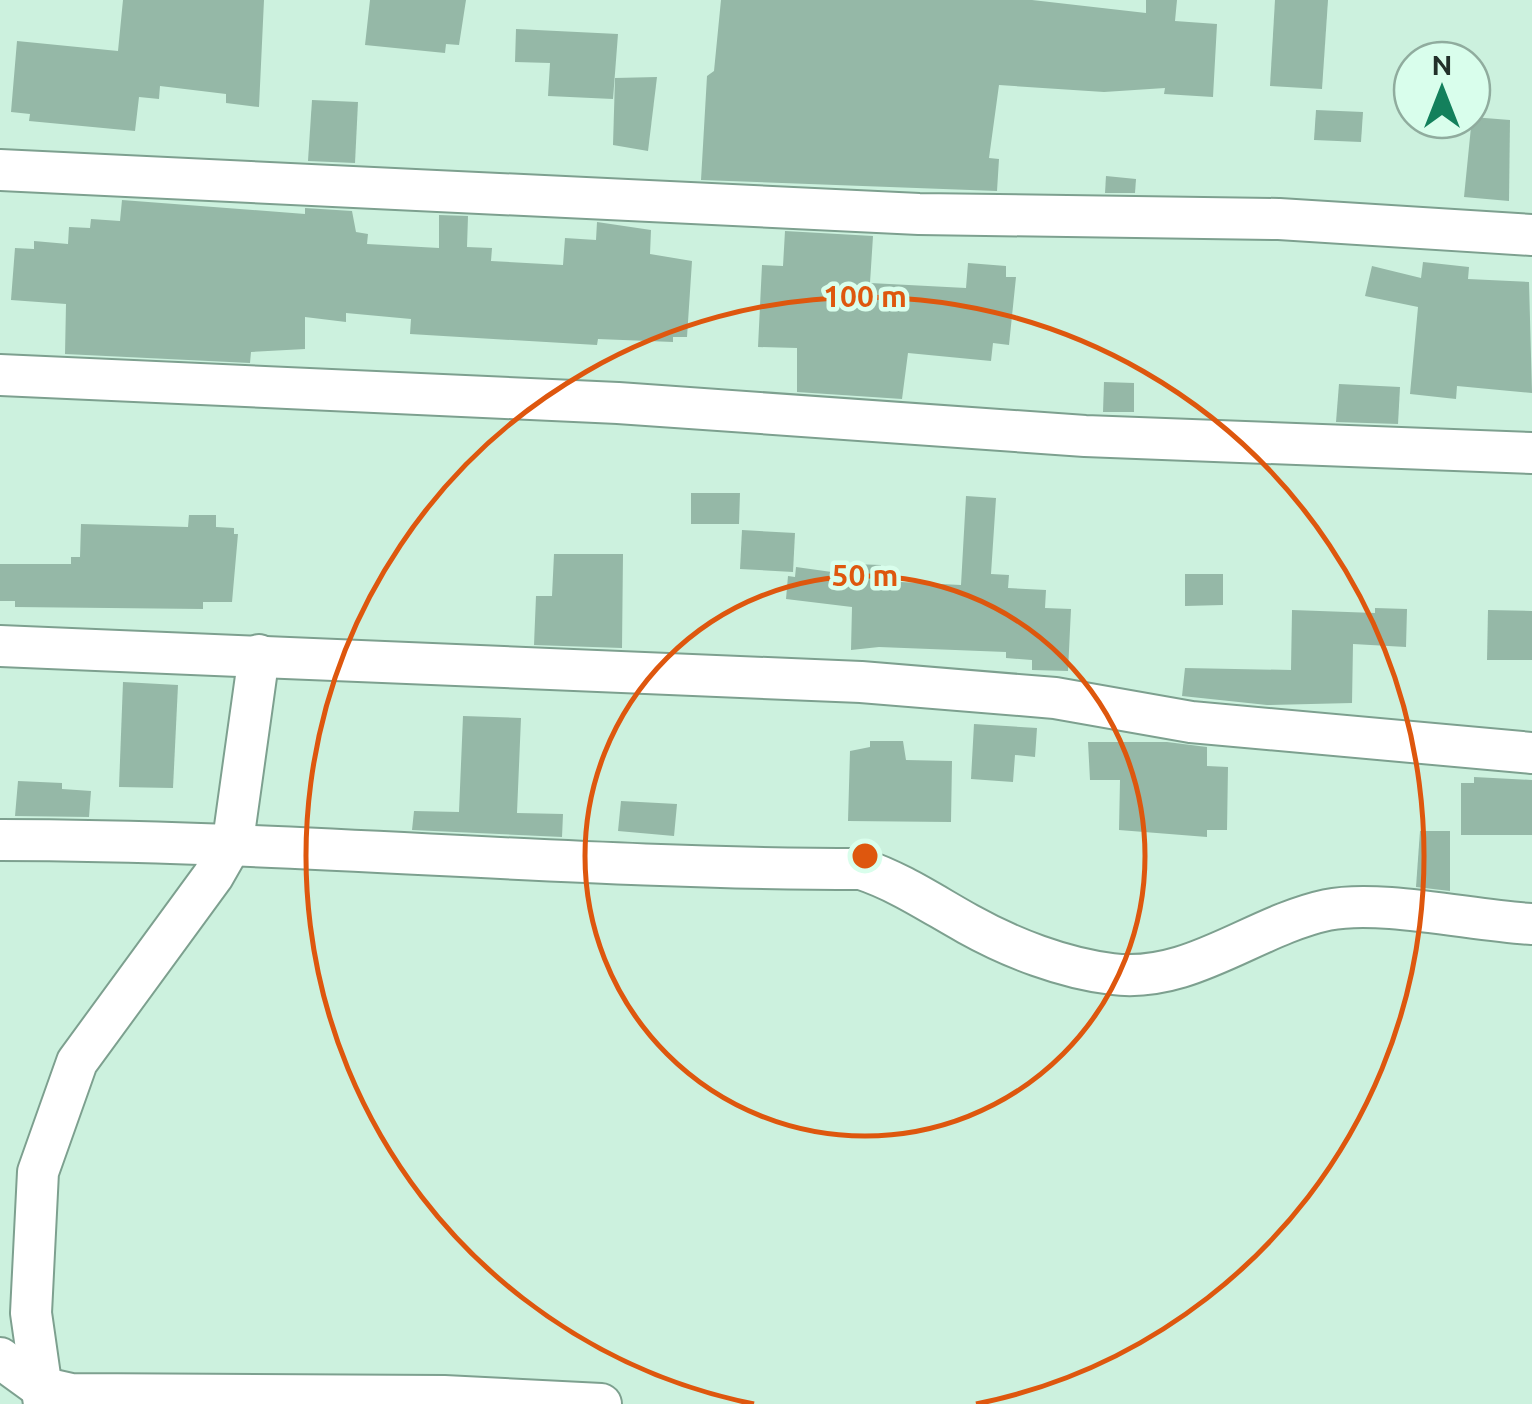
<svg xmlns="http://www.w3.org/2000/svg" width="1532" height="1404" viewBox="0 0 1532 1404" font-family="Ubuntu,sans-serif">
<rect width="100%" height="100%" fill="#ccf1de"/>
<g fill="#95b8a7">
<polygon points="123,0 264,0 259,107 226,103 226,94 160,86 159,99 139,97 135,131 29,121 30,114 11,112 17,41 118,51"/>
<polygon points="370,0 466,0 459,45 446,44 445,53 365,45"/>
<polygon points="721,0 1032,0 1146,13 1146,0 1177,0 1175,21 1217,24 1213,97 1164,94 1165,88 1104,92 999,85 989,158 999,159 997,191 701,180 707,76 714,71"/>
<polygon points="1275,0 1328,0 1322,89 1270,86"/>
<polygon points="516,29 618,34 613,99 548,96 550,63 515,62"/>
<polygon points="657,77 648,151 613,145 615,78"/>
<polygon points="312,100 358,102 355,163 308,161"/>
<polygon points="1316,110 1363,112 1361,142 1314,140"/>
<polygon points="1472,117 1510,120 1509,201 1464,197"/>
<polygon points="1106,176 1136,179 1135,193 1105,193"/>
<polygon points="122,200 305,214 305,208 352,211 356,232 368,234 367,244 439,248 439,215 468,216 467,247 492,248 491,261 563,265 565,238 596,240 597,222 651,230 650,254 692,261 687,337 673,337 673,342 598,339 597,345 410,334 411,319 346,313 346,322 305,317 305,349 251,352 250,363 65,354 66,304 11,300 15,248 34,249 34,241 68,244 69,227 90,228 91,219 120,221"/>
<polygon points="785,231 873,236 870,283 966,288 968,263 1006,266 1006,277 1016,277 1009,345 993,343 991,361 908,353 902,399 797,392 797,348 758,347 762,265 783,266"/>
<polygon points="1423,262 1469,267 1468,279 1529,282 1532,393 1457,386 1456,399 1410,394 1418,307 1365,296 1372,266 1421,278"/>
<polygon points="1104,382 1134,383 1134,412 1103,412"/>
<polygon points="1339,384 1400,387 1398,424 1336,422"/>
<polygon points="691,493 740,493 739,524 691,524"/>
<polygon points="966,496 996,498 991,574 1009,575 1008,588 1046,590 1045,608 1071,609 1068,671 1032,670 1032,660 1006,658 1006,652 879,647 851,650 852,607 786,599 788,576 795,577 796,567 839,573 838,579 853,580 853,564 881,565 881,581 961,585"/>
<polygon points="189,515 216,515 216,527 234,528 234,534 238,534 232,602 203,602 203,609 15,607 15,601 0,601 0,564 71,564 71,557 80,557 81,524 188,527"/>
<polygon points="742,530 795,533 793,572 740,569"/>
<polygon points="554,554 623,554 622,648 534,645 536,596 552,596"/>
<polygon points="1185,574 1223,574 1223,605 1185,606"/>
<polygon points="1375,608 1407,609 1406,647 1353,644 1352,703 1267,705 1182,696 1185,668 1291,670 1292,610 1375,613"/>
<polygon points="1488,610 1532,611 1532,660 1487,660"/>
<polygon points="123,682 178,685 173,788 119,787"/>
<polygon points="463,716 521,718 517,813 563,814 562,837 412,830 414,811 459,812"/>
<polygon points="974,724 1037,728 1035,757 1015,755 1013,782 971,779"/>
<polygon points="870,741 903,741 906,760 952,761 951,822 848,821 850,751 870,747"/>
<polygon points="1088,742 1167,742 1207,747 1207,766 1228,767 1227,830 1207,830 1207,837 1119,830 1120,780 1090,780"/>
<polygon points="1474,777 1532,780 1532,835 1461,835 1461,783 1474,783"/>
<polygon points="18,781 62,783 62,789 91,791 89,817 15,816"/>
<polygon points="621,801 677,804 674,836 618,831"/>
<polygon points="1420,831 1450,831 1450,891 1416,887"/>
</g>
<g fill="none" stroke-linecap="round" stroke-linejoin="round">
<defs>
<g id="minor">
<polyline points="0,170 919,214 1279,219 1532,235"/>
<polyline points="0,375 618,403 1085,436 1532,453"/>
<polyline points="0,646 861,682 1055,698 1191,722 1532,753"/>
<path d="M0,840C287,840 573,869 861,869C900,882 932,904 968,924C1011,948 1063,968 1112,974C1190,984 1253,926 1327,910C1381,899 1474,921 1532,924"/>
<polyline points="0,1358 40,1387 71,1394 444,1396 601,1404"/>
<polyline points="44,1404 31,1313 38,1172 77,1062 213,876 233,841 259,655"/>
</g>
</defs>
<use href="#minor" stroke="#7da08f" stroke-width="44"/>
<use href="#minor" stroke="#fff" stroke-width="40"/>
</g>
<g fill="none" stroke="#de570e" stroke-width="5">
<circle cx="865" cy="856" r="280"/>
<path d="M754 1404A559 559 0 1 1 976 1404"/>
</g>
<circle cx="865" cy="856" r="15" fill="#de570e" stroke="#d9feec" stroke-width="5"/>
<g font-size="30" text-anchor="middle" font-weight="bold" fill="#de570e" stroke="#d9feec" stroke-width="9" stroke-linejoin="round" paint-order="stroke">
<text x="865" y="307">100 m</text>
<text x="865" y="586">50 m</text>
</g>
<g transform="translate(1442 90)"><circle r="48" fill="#d9feec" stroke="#90ac9e" stroke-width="2.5"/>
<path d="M0-8L18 38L0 25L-18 38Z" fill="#13805c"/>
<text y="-15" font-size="28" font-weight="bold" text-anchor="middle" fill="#22302a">N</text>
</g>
</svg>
